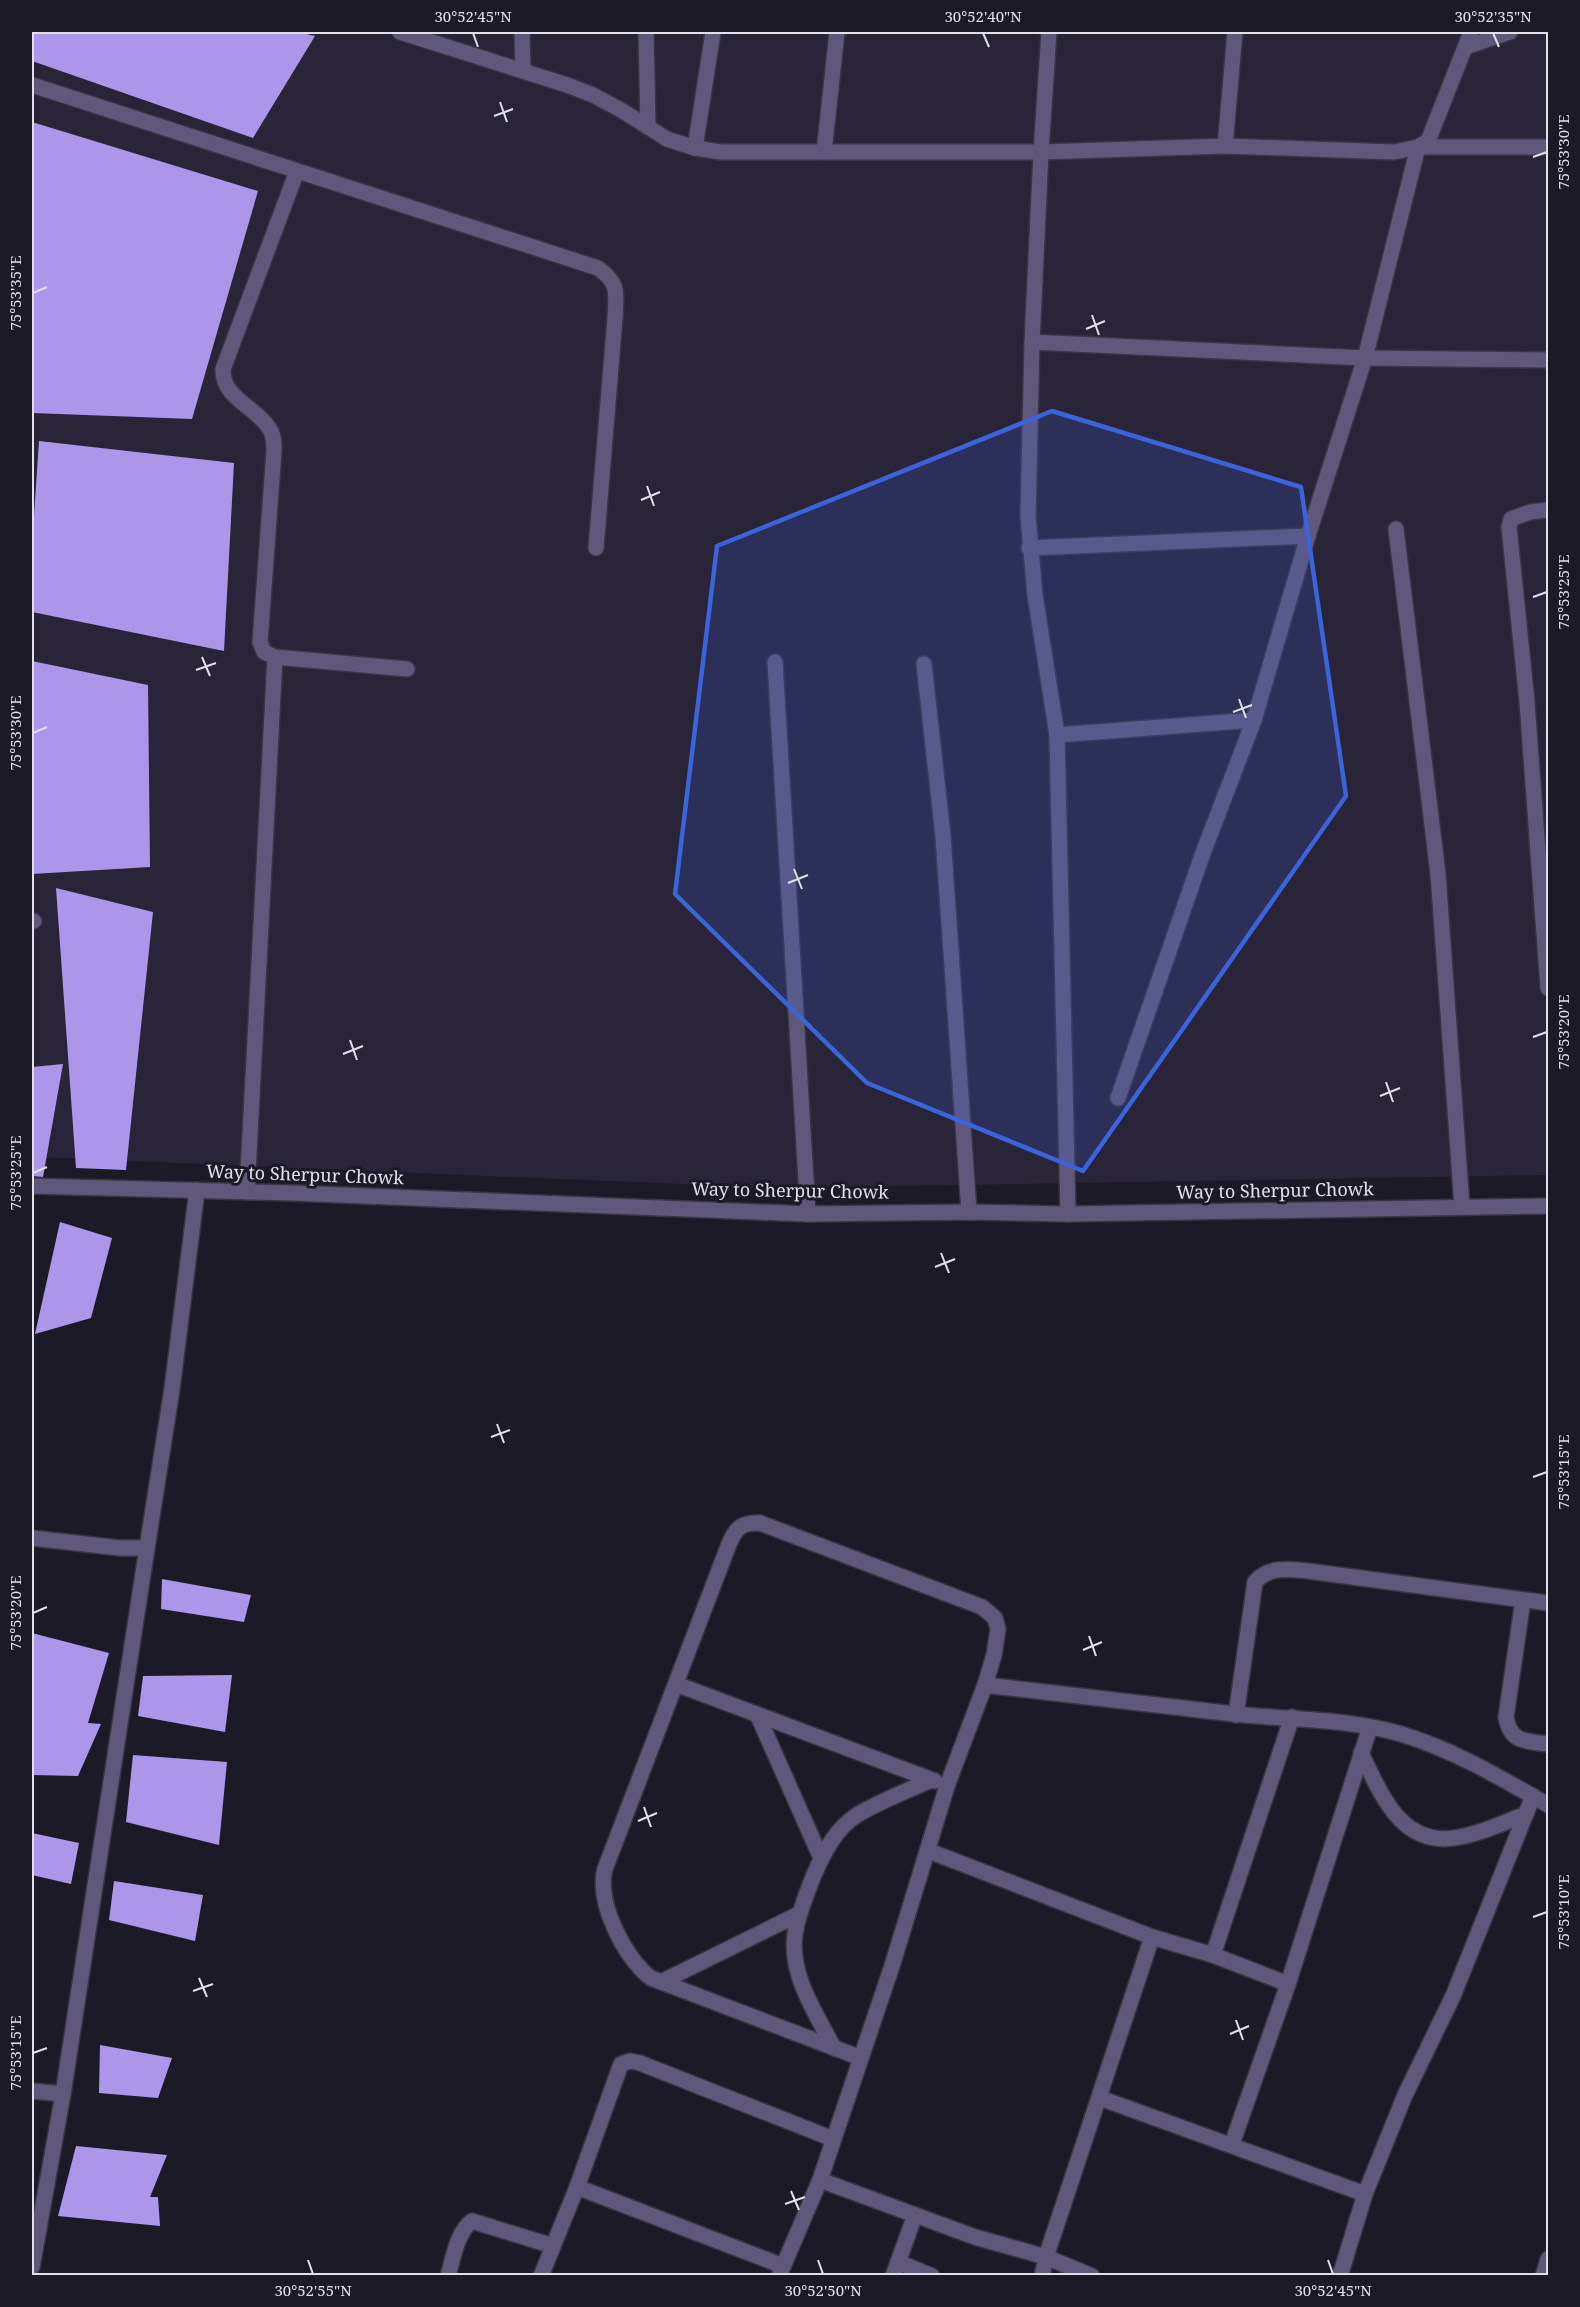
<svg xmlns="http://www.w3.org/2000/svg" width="1580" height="2307" viewBox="0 0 1580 2307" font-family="'Noto Serif',serif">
<rect width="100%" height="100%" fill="#1d1a28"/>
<polygon fill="#292437" points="32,32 1548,32 1548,1175 776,1188 32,1157"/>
<g fill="#ac96ea">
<polygon points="32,32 298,32 315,36 253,138 32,61"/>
<polygon points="32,122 258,191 192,419 32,413"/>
<polygon points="39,441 234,463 224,651 32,612 32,546"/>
<polygon points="32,661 148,685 150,867 32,874"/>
<polygon points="56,888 153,912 126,1170 76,1168"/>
<polygon points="63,1064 43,1177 32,1176 32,1067"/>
<polygon points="60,1222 112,1238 91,1318 35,1334"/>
<polygon points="162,1579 251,1595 244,1622 161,1609"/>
<polygon points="32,1633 109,1653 88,1723 101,1724 78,1776 32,1775"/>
<polygon points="232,1675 225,1732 138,1716 143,1676"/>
<polygon points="133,1755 227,1762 219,1845 126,1822"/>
<polygon points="32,1833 79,1843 71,1884 32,1875"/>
<polygon points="114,1881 203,1895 195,1941 109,1920"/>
<polygon points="100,2045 172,2058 158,2098 99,2093"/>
<polygon points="76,2146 167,2155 150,2197 158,2197 160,2226 58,2216"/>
</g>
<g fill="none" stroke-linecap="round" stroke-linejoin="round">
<defs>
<g id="minor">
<polyline points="400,32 567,85 593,95 621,110 667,139 695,148 721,152 1041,152 1225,146 1394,152 1418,147 1428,141 1471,32"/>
<polyline points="522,32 523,71"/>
<polyline points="646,32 648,127"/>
<polyline points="1049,32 1041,152 1032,342 1028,516 1035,595 1057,735 1068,1214"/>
<polyline points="1466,47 1510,32"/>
<path d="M32,85L598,268C620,284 616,293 615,318L596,548"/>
<polyline points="1225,146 1235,32"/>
<polyline points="695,148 713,32"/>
<polyline points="824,152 837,32"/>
<path d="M297,171L223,369C222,398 255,406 269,428C274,434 274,443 274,451L260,642L264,652L275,657L407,669"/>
<polyline points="1032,342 1365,358 1548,360"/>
<polyline points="1548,510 1530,512 1511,519 1509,527 1527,702 1548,988"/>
<polyline points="1396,529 1438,874 1462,1206"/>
<polyline points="1029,548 1308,536"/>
<polyline points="775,662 808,1214"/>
<polyline points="924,664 943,836 969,1212"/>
<polyline points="1057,735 1254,720"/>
<polyline points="32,921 34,921"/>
<polyline points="1118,1098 1203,853 1254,720 1308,536 1365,358 1418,147 1548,147"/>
<polyline points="32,1186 292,1193 808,1214 969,1212 1068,1214 1548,1206"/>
<polyline points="247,1192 275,657"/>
<polyline points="32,1538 120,1548 147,1548 172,1389 197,1190"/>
<path d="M1523,1600L1506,1717C1510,1743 1527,1741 1548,1744"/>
<polyline points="676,1684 935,1781"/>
<path d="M985,1685C1068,1694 1151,1705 1234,1714C1290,1720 1346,1718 1401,1734C1454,1750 1501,1778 1548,1805"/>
<path d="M1236,1715L1255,1582C1269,1566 1288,1569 1308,1571L1548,1603"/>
<polyline points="758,1716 821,1858"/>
<path d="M1361,1753C1382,1796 1402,1849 1460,1837C1483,1833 1505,1822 1526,1814"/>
<polyline points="929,1851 1152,1937 1213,1955 1288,1984"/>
<polyline points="1213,1955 1292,1717"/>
<polyline points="661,1982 799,1914"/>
<path d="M834,2048C816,2014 789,1974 795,1934C798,1914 806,1896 813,1877C823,1854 835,1829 857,1815C880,1801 907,1791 931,1780"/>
<polyline points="32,2091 63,2094"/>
<polyline points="1100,2098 1365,2194"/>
<polyline points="1232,2144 1288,1984 1370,1727"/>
<polyline points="820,2180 975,2237 1046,2257 1092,2276"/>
<polyline points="577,2187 783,2266"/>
<polyline points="898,2262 932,2276"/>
<polyline points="32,2267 63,2094 147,1548"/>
<path d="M448,2276C453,2259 457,2232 472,2221L553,2246"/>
<polyline points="541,2276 577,2187 621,2064 630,2061 640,2063 833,2139"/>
<path d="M779,2276L820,2180L892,1966L947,1786L985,1685L994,1655L998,1629L995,1618L982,1607L760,1523C741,1522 736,1528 729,1544L605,1869C596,1901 624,1958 651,1978L861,2058"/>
<polyline points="893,2276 915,2215"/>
<polyline points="1042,2276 1046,2257 1152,1937"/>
<polyline points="1340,2276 1365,2194 1405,2095 1453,1996 1533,1796"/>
<polyline points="1543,2276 1548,2259"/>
</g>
</defs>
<use href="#minor" stroke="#383643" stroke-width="18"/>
<use href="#minor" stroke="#60587a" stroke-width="15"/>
</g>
<path fill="#3a64db" fill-opacity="0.2" stroke="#3a64db" stroke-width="4.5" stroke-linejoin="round" d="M1052,411L1301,487L1346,796L1083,1171L867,1083L675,894L717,546Z"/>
<path fill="none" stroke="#e1dfe9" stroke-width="2" d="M473,33L478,47M983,33L989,47M1493,33L1499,47M500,102L507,122M494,116L513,109M1533,157L1547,152M33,293L47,287M1092,315L1099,335M1086,329L1105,321M647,486L654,506M641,500L660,492M1533,597L1547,592M202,657L210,676M196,670L216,663M1239,699L1246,718M1233,712L1252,705M33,733L47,727M794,869L802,889M788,883L808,875M1533,1037L1547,1032M350,1040L357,1060M343,1054L363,1046M1386,1082L1393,1102M1380,1096L1400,1088M33,1173L47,1167M941,1253L949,1273M935,1267L955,1259M497,1424L504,1443M491,1437L510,1430M1533,1477L1547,1472M33,1613L47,1607M1089,1636L1096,1656M1083,1650L1102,1642M644,1807L651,1827M638,1821L657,1813M1533,1917L1547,1912M199,1978L207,1997M193,1991L213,1984M1236,2020L1243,2040M1230,2034L1249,2026M33,2053L47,2048M791,2191L799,2210M785,2204L805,2197M308,2260L313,2274M818,2260L823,2274M1328,2260L1333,2274"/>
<g text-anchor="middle" stroke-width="6" stroke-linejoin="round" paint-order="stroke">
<g font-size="18" fill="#e1dfe9" stroke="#1d1a28">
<text transform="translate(305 1175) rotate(2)" y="6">Way to Sherpur Chowk</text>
<text transform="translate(790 1191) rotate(1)" y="6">Way to Sherpur Chowk</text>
<text transform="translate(1275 1191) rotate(-1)" y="6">Way to Sherpur Chowk</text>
</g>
</g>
<rect width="1580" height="2307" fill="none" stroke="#1d1a28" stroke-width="66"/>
<rect x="33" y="33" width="1514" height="2241" fill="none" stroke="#e1dfe9" stroke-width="2"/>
<g font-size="15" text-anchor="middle" fill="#e1dfe9">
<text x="473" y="22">30°52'45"N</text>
<text x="983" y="22">30°52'40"N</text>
<text x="1493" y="22">30°52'35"N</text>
<text transform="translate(1564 152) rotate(-90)" y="5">75°53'30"E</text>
<text transform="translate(16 293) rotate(-90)" y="5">75°53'35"E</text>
<text transform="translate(1564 592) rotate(-90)" y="5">75°53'25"E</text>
<text transform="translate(16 733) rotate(-90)" y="5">75°53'30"E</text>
<text transform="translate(1564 1032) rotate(-90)" y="5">75°53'20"E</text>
<text transform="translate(16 1173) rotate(-90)" y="5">75°53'25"E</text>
<text transform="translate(1564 1472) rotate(-90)" y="5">75°53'15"E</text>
<text transform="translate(16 1613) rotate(-90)" y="5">75°53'20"E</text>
<text transform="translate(1564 1912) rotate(-90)" y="5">75°53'10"E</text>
<text transform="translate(16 2053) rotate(-90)" y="5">75°53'15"E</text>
<text x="313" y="2296">30°52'55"N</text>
<text x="823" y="2296">30°52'50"N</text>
<text x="1333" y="2296">30°52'45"N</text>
</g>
</svg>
